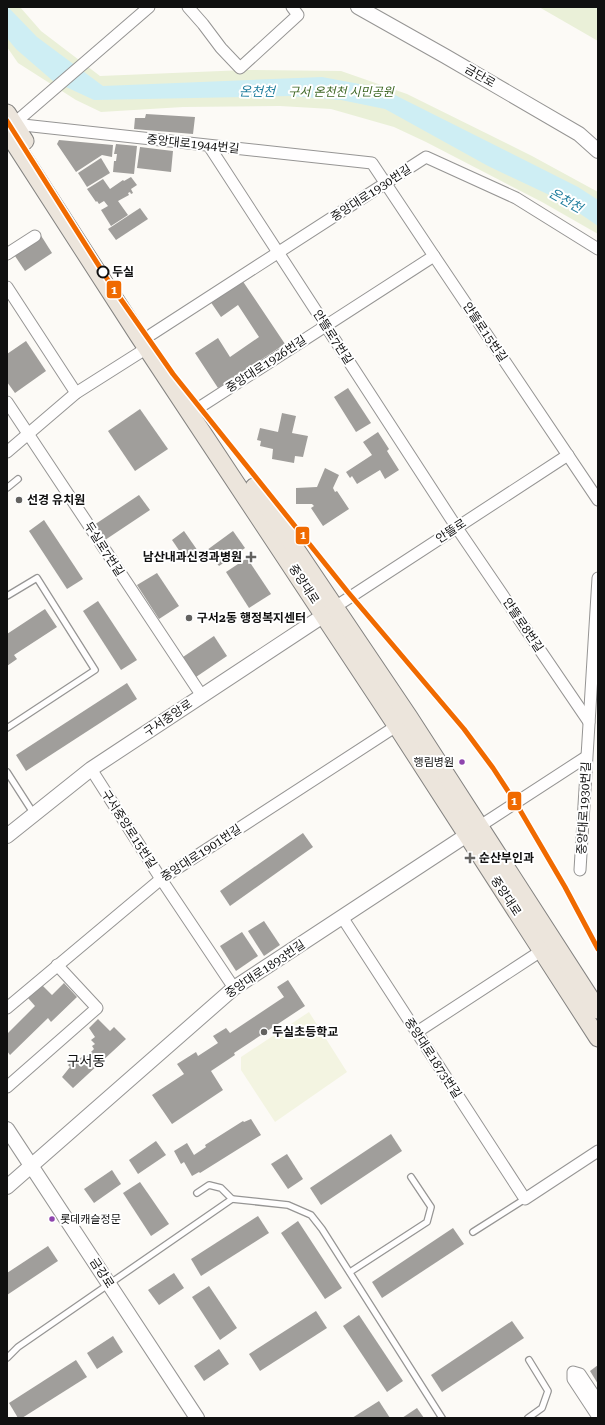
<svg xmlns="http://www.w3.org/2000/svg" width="605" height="1425" viewBox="0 0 605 1425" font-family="'Roboto Serif','Noto Sans KR',serif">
<rect width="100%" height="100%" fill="#fcfaf6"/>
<g fill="#eaf0d8">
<polygon points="7,7 20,7 41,31 100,76 245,70 341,71 407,94 532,156 598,192 598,234 542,202 426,142 394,127 331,109 280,106 183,107 101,112 76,100 18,63 7,47"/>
<polygon points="539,7 598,7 598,41"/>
</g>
<polygon fill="#f3f4e1" points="309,1012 347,1072 275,1122 241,1070 241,1057"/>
<polygon fill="#ceeef4" points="7,7 8,7 37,37 103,86 322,77 381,88 578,187 598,200 598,226 560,200 488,166 385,109 341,100 289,96 94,100 53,81 16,49 7,38"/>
<g fill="#a09e9b">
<polygon points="146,114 195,117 193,134 134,129 135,118 145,118"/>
<polygon points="59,140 113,145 112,157 102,155 76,172 57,144"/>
<polygon points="116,144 137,146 134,174 113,172 114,161 116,161 117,154 114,154"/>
<polygon points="140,147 173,151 171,172 137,168"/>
<polygon points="101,158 110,173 87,187 78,173"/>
<polygon points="131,177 137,185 131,189 133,193 131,194 130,192 128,193 129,195 118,201 128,215 111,226 101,210 108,206 104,201 99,204 97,201 96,202 87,189 103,179 110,189 123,180 124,181"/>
<polygon points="140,208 148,219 116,240 108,229"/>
<polygon points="40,234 52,253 25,271 13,253"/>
<polygon points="242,280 285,344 218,388 195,353 218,338 230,357 259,337 238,305 221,317 210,301"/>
<polygon points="26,341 46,371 15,393 7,382 7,354"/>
<polygon points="348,388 371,423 356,432 334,397"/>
<polygon points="140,409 168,449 135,471 108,431"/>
<polygon points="282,413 296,416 292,433 308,436 303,457 295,456 294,463 272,459 273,449 260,446 261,441 257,440 260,428 278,432"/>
<polygon points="378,432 389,449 387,451 399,470 385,479 380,470 357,484 352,476 350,478 346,472 372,455 363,442"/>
<polygon points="325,468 339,475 333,488 335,492 337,491 349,509 323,526 311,508 314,506 312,504 296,504 296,488 317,487"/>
<polygon points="139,495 150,510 105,540 94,525"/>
<polygon points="44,520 83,579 67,589 29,531"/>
<polygon points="184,531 200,554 187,562 172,540"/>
<polygon points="233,531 245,548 219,566 207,550"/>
<polygon points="247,558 271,594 249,608 226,572"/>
<polygon points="157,573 179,606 159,619 137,585"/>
<polygon points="98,601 137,660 121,670 83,611"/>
<polygon points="45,609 57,627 14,655 17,659 7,666 7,634"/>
<polygon points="214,636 227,656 196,677 183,657"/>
<polygon points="127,683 137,699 26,771 16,755"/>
<polygon points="303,833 313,847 230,906 220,891"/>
<polygon points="264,921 280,945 264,956 248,931"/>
<polygon points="242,932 258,956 236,971 220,946"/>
<polygon points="288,980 305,1006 234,1053 235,1055 211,1071 223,1090 172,1124 152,1095 184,1074 177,1064 196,1052 198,1056 218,1043 213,1036 226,1028 230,1033 284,997 277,987"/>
<polygon points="64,983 77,997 51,1022 48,1018 10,1055 7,1051 7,1034 35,1006 28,998 42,985 52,995"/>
<polygon points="98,1019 110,1031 114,1027 126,1039 73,1088 62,1077 70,1067 68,1065 75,1059 78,1060 83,1056 86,1057 94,1049 92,1046 95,1044 91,1040 95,1037 89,1028"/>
<polygon points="251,1119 261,1135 200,1173 199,1172 192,1176 184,1162 181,1164 174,1151 187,1143 194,1155 206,1147 205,1145 243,1121 244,1122"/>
<polygon points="391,1134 402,1151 321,1205 310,1188"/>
<polygon points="156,1141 166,1155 138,1174 129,1160"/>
<polygon points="287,1154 303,1179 288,1189 271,1164"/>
<polygon points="112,1170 121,1184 94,1203 84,1189"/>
<polygon points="140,1182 169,1224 151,1236 123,1193"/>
<polygon points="258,1216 269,1233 201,1276 191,1259"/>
<polygon points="298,1221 342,1288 325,1299 281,1233"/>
<polygon points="453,1228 464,1244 382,1298 372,1282"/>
<polygon points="48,1246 58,1261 7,1295 7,1273"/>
<polygon points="174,1273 184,1288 159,1305 148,1290"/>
<polygon points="209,1286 237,1328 220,1340 192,1297"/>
<polygon points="316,1311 327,1328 260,1371 249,1354"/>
<polygon points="359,1315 403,1381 387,1392 343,1326"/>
<polygon points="512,1321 524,1338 442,1392 431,1375"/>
<polygon points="113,1336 123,1352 97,1369 87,1353"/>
<polygon points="219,1349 229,1364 204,1381 194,1366"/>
<polygon points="76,1360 87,1377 22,1418 18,1418 9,1403"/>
<polygon points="598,1365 598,1384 590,1371"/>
<polygon points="379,1401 390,1418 352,1418"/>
<polygon points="417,1408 424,1418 402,1418"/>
</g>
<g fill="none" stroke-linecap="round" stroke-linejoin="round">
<defs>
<g id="service">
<polyline points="7,488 18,479"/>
<polyline points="7,596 37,578 95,670 7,728"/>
<polyline points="7,772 34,814"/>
<polyline points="232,1199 288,1205 311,1215 322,1229 442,1418"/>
<polyline points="473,1232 525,1199"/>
<polyline points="350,1272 427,1222 431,1207 411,1177"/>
<polyline points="7,1358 18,1347 232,1199 221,1188 209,1185 197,1193"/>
<polyline points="528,1418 542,1408 548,1391 529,1360"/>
</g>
<g id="minor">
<polyline points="188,7 203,24 221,48 240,68 298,15 292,7"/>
<polyline points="14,124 372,163 434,256 598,500"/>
<polyline points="10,127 149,7"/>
<polyline points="209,146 457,528 589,722"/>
<polyline points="7,254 35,236"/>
<polyline points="7,287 76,393"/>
<polyline points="152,334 426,157 516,198 598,249"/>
<polyline points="7,402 202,696"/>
<polyline points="200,407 434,256"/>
<polyline points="7,452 76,393 147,348"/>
<polyline points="335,607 568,455"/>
<polyline points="91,769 161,879 234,988"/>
<polyline points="480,826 586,757"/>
<polyline points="580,870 598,578"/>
<polyline points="342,917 525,1199 598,1151"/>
<polyline points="7,1008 161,879 401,723"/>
<polyline points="417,1032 541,951"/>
<polyline points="7,1087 97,1008 57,965"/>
<polyline points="598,1401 580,1374 573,1372 573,1379 598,1417"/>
</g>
<g id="tertiary">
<polyline points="358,7 445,56 579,134 598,151"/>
<polyline points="7,836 91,769 332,610"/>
<polyline points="7,1129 197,1418"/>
<polyline points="7,1187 234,988 476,829"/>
</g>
<g id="primary">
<polyline points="7,113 25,141"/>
<polyline points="7,132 138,335 396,725 598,1038"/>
<polyline points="254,487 409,717 598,1010"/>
</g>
</defs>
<use href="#service" stroke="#969594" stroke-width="8"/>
<use href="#minor" stroke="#969594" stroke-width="13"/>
<use href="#tertiary" stroke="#969594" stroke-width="16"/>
<use href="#primary" stroke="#848381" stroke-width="19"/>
<use href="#service" stroke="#fffefe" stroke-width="5.5"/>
<use href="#minor" stroke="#fffefe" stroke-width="11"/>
<use href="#tertiary" stroke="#fffefe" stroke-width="14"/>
<use href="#primary" stroke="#ece5dc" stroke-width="17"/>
<defs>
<polyline id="metro-1" points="7,121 113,288 173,374 347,591 464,729 493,768 517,805 565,887 598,949"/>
</defs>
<use href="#metro-1" stroke="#fff" stroke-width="8"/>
<use href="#metro-1" stroke="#f06a00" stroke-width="5"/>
</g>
<circle fill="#fff" stroke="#101010" stroke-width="2" cx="103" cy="272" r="5.5"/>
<g fill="#636260" stroke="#fff" stroke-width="1.5">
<circle cx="19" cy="500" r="4"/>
<path d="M249 551h4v4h4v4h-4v4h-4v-4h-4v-4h4z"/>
<circle cx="189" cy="618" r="4"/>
<path d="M468 852h4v4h4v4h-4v4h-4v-4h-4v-4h4z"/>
<circle cx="264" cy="1032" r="4"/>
</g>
<g fill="#8e44ad" stroke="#fff" stroke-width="1.5">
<circle cx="462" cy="762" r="3.5"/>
<circle cx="52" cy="1219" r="3.5"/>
</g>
<g text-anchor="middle" stroke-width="4" stroke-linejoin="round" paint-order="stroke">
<g font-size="11" fill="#101010" stroke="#fff" text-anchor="end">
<text x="454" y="766">행림병원</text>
<text x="60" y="1223" text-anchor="start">롯데캐슬정문</text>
</g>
<g font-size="12" fill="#101010" stroke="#fff">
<text transform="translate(480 76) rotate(30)" y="4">금단로</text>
<text transform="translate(193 144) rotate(6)" y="4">중앙대로1944번길</text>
<text transform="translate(371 193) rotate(-33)" y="4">중앙대로1930번길</text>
<text transform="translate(485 332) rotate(56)" y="4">안뜰로15번길</text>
<text transform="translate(333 337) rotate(57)" y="4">안뜰로7번길</text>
<text transform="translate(266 364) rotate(-33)" y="4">중앙대로1926번길</text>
<text transform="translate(451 531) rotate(-33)" y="4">안뜰로</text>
<text transform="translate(104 549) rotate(57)" y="4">두실로7번길</text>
<text transform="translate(304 584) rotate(57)" y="4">중앙대로</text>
<text transform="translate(523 625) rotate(56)" y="4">안뜰로8번길</text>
<text transform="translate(168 718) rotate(-34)" y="4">구서중앙로</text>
<text transform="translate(584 808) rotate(-87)" y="4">중앙대로1930번길</text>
<text transform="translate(129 829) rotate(57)" y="4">구서중앙로15번길</text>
<text transform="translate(201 853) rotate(-33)" y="4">중앙대로1901번길</text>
<text transform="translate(506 896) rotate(57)" y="4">중앙대로</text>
<text transform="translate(265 969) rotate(-34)" y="4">중앙대로1893번길</text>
<text transform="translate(433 1058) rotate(57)" y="4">중앙대로1873번길</text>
<text transform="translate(102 1273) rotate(57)" y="4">금강로</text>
</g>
<g font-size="12" font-style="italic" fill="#3d6623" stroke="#fff">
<text x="341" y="96">구서 온천천 시민공원</text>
</g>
<g font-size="12" font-weight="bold" fill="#101010" stroke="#fff" text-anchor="start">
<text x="112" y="276">두실</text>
</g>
<g font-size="12" font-weight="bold" fill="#101010" stroke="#fff" text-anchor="start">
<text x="27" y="504">선경 유치원</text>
<text x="242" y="561" text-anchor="end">남산내과신경과병원</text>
<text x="197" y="622">구서2동 행정복지센터</text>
<text x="479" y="862">순산부인과</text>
<text x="272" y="1036">두실초등학교</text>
</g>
<g font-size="13" font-style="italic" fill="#1f7d9d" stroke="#fff">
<text transform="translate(257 91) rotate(1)" y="5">온천천</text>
<text transform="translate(566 200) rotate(29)" y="5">온천천</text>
</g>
<g font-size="14" fill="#101010" stroke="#fff">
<text x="86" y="1066">구서동</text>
</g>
</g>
<g stroke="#fff" stroke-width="1.5">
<rect x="106" y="280" width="16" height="19" rx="4" fill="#f06a00"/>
<rect x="295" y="526" width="15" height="19" rx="4" fill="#f06a00"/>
<rect x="507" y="791" width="15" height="20" rx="4" fill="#f06a00"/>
</g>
<g font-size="11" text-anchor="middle" font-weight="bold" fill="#fff">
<text x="114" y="294">1</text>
<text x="303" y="539">1</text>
<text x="514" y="805">1</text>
</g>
<rect width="605" height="1425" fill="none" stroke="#101010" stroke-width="16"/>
</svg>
